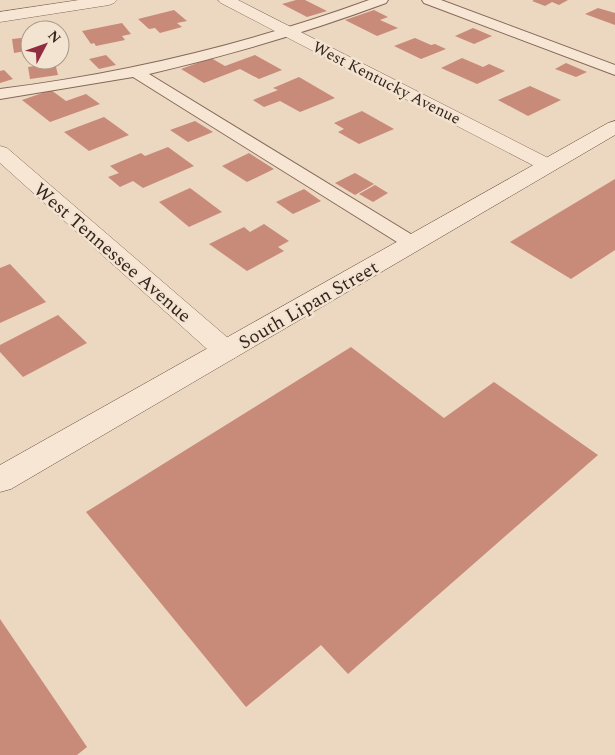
<svg xmlns="http://www.w3.org/2000/svg" width="615" height="755" viewBox="0 0 615 755" font-family="Spectral,serif">
<rect width="100%" height="100%" fill="#ecd7c1"/>
<g fill="#c88b79">
<polygon points="296,0 305,0 327,11 307,17 282,4"/>
<polygon points="534,0 568,0 559,5 552,2 545,6 532,1"/>
<polygon points="598,8 615,13 615,25 585,14"/>
<polygon points="174,10 187,21 177,23 182,27 160,33 155,28 149,29 138,19"/>
<polygon points="374,10 388,17 380,20 398,28 377,36 345,20"/>
<polygon points="122,23 131,34 122,36 125,40 96,46 94,43 91,44 82,31"/>
<polygon points="473,28 492,36 474,44 455,36"/>
<polygon points="30,37 30,56 26,56 26,51 14,53 12,39"/>
<polygon points="415,38 431,45 435,44 446,49 421,59 394,46"/>
<polygon points="106,55 116,65 99,69 89,59"/>
<polygon points="255,55 282,70 259,79 240,69 204,83 181,69 211,58 225,66"/>
<polygon points="462,58 483,67 489,64 505,71 477,84 441,68"/>
<polygon points="55,63 58,75 30,79 28,67"/>
<polygon points="566,63 587,72 576,77 555,69"/>
<polygon points="4,70 13,79 0,83 0,71"/>
<polygon points="299,77 335,98 300,112 280,101 264,107 253,100 278,90 273,88"/>
<polygon points="530,86 561,100 528,116 498,100"/>
<polygon points="51,90 66,101 86,94 100,104 50,122 22,100"/>
<polygon points="362,111 394,129 359,144 338,132 344,129 334,123"/>
<polygon points="104,117 129,135 89,151 64,132"/>
<polygon points="195,121 213,132 188,142 170,130"/>
<polygon points="168,147 194,166 143,188 133,181 120,187 108,177 119,173 110,166 141,153 145,156"/>
<polygon points="249,153 274,169 247,182 222,166"/>
<polygon points="355,173 374,184 355,195 335,183"/>
<polygon points="615,179 615,250 571,279 510,242"/>
<polygon points="375,185 388,193 373,202 359,194"/>
<polygon points="190,188 222,212 189,227 159,202"/>
<polygon points="304,189 321,201 293,214 276,202"/>
<polygon points="264,224 289,241 278,247 284,251 247,271 209,244 244,227 250,232"/>
<polygon points="10,264 46,302 0,323 0,268"/>
<polygon points="58,315 87,343 23,377 0,352 0,345"/>
<polygon points="351,347 444,418 494,382 598,455 348,674 321,645 246,707 86,512"/>
<polygon points="0,619 87,747 77,755 0,755"/>
</g>
<g fill="none" stroke-linecap="round" stroke-linejoin="round">
<defs>
<g id="lane">
<path d="M369,0H388L386,3C308,32 230,55 149,74L419,239L422,243L419,247L412,249L405,247L133,77L0,99V89C127,73 248,44 369,0Z"/>
<polygon points="422,0 441,0 615,65 615,75 424,3"/>
</g>
<g id="street">
<polygon points="79,0 117,0 114,3 109,5 0,22 0,12"/>
<polygon points="218,0 238,0 554,161 557,165 554,169 547,171 540,169 221,3"/>
<polygon points="0,146 7,148 235,344 239,351 235,358 226,360 217,358 0,163"/>
</g>
<polygon id="secondary" points="615,121 615,135 11,489 0,492 0,465 608,123"/>
</defs>
<use href="#lane" stroke="#84685a" stroke-width="2"/>
<use href="#street" stroke="#84685a" stroke-width="1"/>
<use href="#secondary" stroke="#664a3d" stroke-width="1"/>
<use href="#lane" fill="#f7e6d4" fill-rule="evenodd"/>
<use href="#street" fill="#f7e6d4" fill-rule="evenodd"/>
<use href="#secondary" fill="#f7e6d4" fill-rule="evenodd"/>
</g>
<g text-anchor="middle" stroke-width="5" stroke-linejoin="round" paint-order="stroke">
<g font-size="16" fill="#35241d" stroke="#f3e3d1">
<text transform="translate(387 82) rotate(27)" y="6">West Kentucky Avenue</text>
</g>
<g font-size="19" fill="#35241d" stroke="#f3e3d1">
<text transform="translate(113 252) rotate(41)" y="7">West Tennessee Avenue</text>
<text transform="translate(308 304) rotate(-30)" y="7">South Lipan Street</text>
</g>
</g>
<g transform="translate(45 45) rotate(49)"><circle r="24" fill="#f3e3d1" stroke="#a79789"/>
<path d="M0-4L9 19L0 12L-9 19Z" fill="#902d41"/>
<text y="-8" font-size="14" font-weight="bold" text-anchor="middle" fill="#35241d">N</text>
</g>
</svg>
